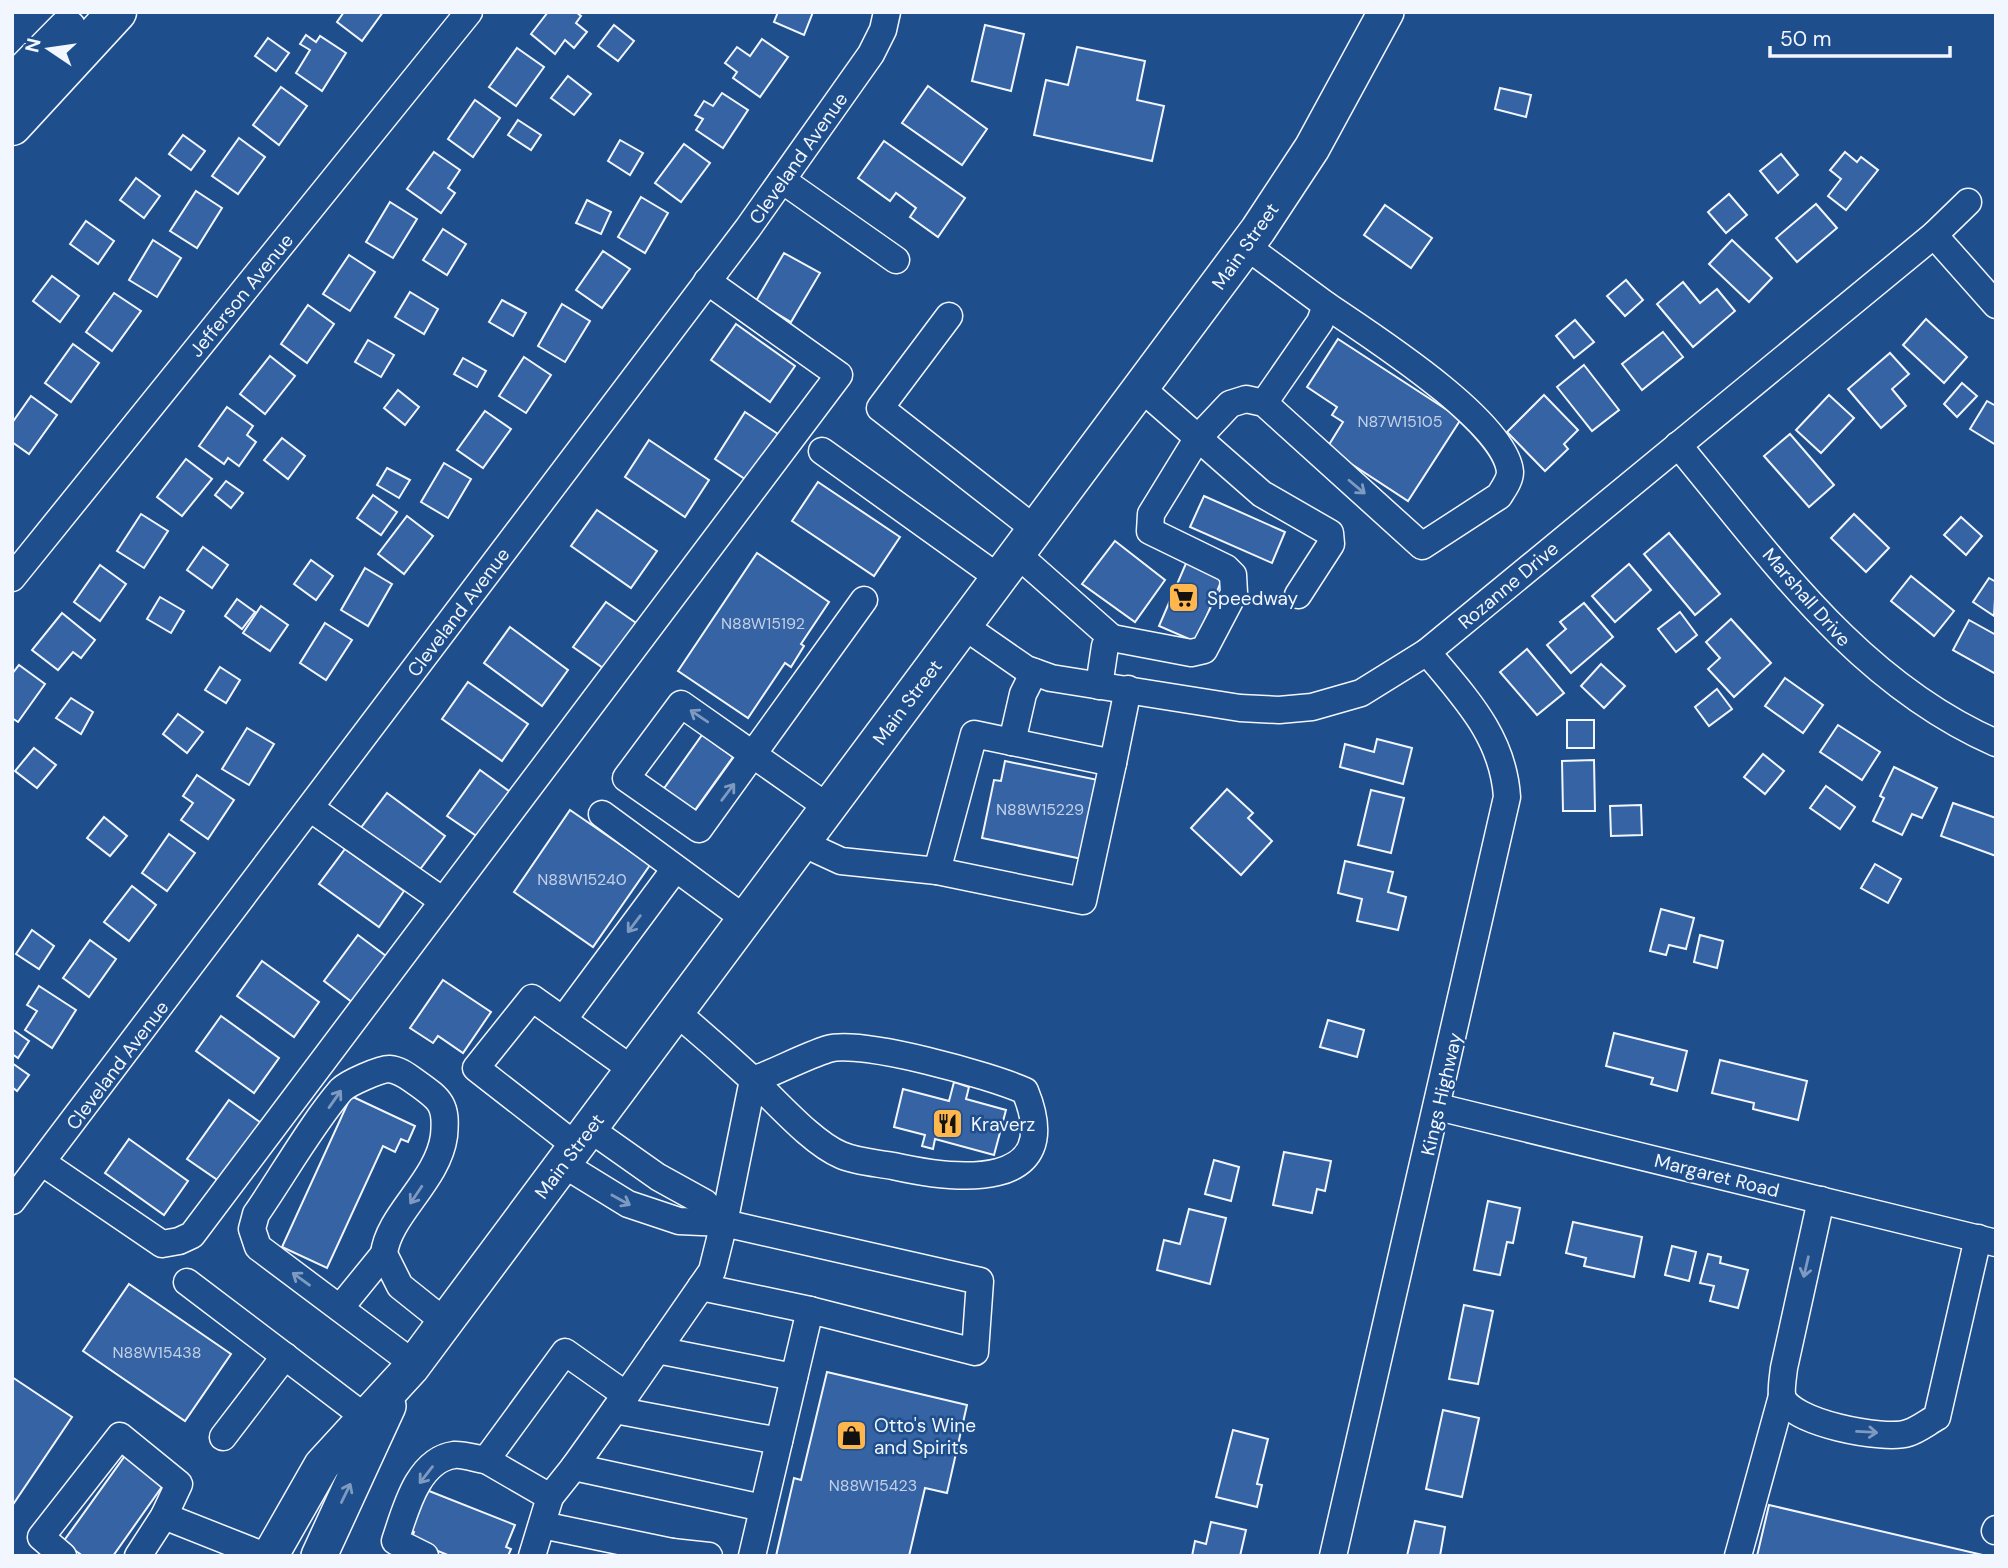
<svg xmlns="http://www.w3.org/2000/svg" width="2008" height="1568" viewBox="0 0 2008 1568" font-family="'DM Sans',sans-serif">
<rect width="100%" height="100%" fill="#1f4e8c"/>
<g fill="#3563a3" stroke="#f2f6ff" stroke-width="2">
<polygon points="344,12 383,12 362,41 337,22"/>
<polygon points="548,12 576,12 581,16 576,23 587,32 574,48 565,40 555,54 531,34"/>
<polygon points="778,12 813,12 804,35 774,22"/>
<polygon points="614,25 634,41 618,61 598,46"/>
<polygon points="985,25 1024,34 1011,91 972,81"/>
<polygon points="306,35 316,42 320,36 346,53 322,91 296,73 310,50 300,44"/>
<polygon points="268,38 289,53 276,71 255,56"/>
<polygon points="762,39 788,57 760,97 733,78 737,72 725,63 737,47 750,56"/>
<polygon points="1077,47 1145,61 1137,100 1164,106 1152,161 1034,135 1046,80 1068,85"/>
<polygon points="517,48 544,67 516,106 489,87"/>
<polygon points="568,76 591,94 574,115 551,98"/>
<polygon points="928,86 987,129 962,165 902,123"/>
<polygon points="281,87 307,106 279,145 253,125"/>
<polygon points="1500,88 1531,95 1526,117 1495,109"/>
<polygon points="722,93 748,110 723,148 696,130 703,119 695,115 704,101 713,106"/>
<polygon points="475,100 500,118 473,157 448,139"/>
<polygon points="518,120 541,135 531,150 508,135"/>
<polygon points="183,135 205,151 191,170 169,154"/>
<polygon points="239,138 265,157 238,194 212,176"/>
<polygon points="620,140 643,153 630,175 608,161"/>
<polygon points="884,141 965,198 938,237 910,217 916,208 896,193 890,201 858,178"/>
<polygon points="684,144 710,163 681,202 655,183"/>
<polygon points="434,152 460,170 448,188 455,193 441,213 407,189"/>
<polygon points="1845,152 1857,162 1861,157 1878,170 1846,210 1828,196 1841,179 1830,170"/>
<polygon points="1781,154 1798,175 1778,193 1760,171"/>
<polygon points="136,178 160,196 144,218 120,200"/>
<polygon points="196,191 222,208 197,248 170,231"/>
<polygon points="1729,194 1747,215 1726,233 1708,212"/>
<polygon points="641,197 668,213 645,253 618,237"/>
<polygon points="587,200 611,212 601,234 576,223"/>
<polygon points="390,202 417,219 393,258 366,242"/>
<polygon points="1816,204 1837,228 1797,262 1776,238"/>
<polygon points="1385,205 1432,238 1411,268 1364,235"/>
<polygon points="86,221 114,241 98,264 70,244"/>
<polygon points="443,229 466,244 447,275 423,260"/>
<polygon points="153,240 181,258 157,297 129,280"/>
<polygon points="1732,240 1772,278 1749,302 1709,264"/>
<polygon points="603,251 630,269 602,308 576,290"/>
<polygon points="784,253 820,273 791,322 756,301"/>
<polygon points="349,255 375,272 350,311 323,294"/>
<polygon points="52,276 79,296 60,322 33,301"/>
<polygon points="1626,280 1643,300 1625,316 1607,296"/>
<polygon points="1683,282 1700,303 1717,289 1735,311 1693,347 1657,304"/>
<polygon points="410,292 438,309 424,334 395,317"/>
<polygon points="114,293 141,311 112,351 86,332"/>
<polygon points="502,300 526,313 513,336 489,322"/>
<polygon points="562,304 590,321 565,362 538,346"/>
<polygon points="308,305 334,324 307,363 281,344"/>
<polygon points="1926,319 1967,357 1944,383 1903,345"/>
<polygon points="1575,320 1594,342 1574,358 1556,336"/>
<polygon points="736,324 795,366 770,402 711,360"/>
<polygon points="1663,332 1683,357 1642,390 1622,364"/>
<polygon points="1338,339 1461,419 1408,501 1327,448 1343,422 1332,415 1337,407 1307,387"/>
<polygon points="368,340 394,355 381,377 355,362"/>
<polygon points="73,344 99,363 71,402 45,383"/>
<polygon points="1890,353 1909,374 1892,389 1906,406 1881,428 1848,389"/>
<polygon points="270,356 295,376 265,414 240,394"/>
<polygon points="524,357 551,375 526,413 499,396"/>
<polygon points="463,358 486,371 477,387 454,374"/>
<polygon points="1584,365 1619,410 1592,431 1557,387"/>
<polygon points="1962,383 1977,396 1957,417 1944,404"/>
<polygon points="398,390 419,407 405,425 384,408"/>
<polygon points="1544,395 1578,430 1564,444 1568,449 1545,471 1507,432"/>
<polygon points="1829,395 1854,418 1821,453 1796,430"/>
<polygon points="31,396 57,415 29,454 12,442 12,423"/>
<polygon points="1987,401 1996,406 1996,445 1970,429"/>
<polygon points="227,407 253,426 247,435 256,442 239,466 228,458 224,464 199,446"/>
<polygon points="485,411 511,429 483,468 457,450"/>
<polygon points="745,412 778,434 748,481 715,459"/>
<polygon points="1790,434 1834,485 1809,507 1764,456"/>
<polygon points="282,438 305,456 288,479 264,460"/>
<polygon points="649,440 709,480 685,517 625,477"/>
<polygon points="186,459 212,479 182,516 157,497"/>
<polygon points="444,463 471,479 448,518 421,502"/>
<polygon points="387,468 410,480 399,498 377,485"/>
<polygon points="226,481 243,493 231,508 215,495"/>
<polygon points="818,482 900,537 874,576 792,521"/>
<polygon points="373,495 397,512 381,535 357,518"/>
<polygon points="1204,496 1285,532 1272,563 1190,527"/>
<polygon points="597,510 657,551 631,588 571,546"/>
<polygon points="141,514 168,531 144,568 117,551"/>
<polygon points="1854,514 1889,548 1866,572 1831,538"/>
<polygon points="407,516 433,536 404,574 378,554"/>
<polygon points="1961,517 1982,536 1966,555 1944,535"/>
<polygon points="1669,533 1720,594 1695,615 1644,554"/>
<polygon points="1115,541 1165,580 1135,622 1082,584"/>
<polygon points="203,547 228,565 212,588 187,570"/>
<polygon points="757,553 829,602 801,644 804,646 791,667 785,663 748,718 678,671"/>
<polygon points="311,560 333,576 316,600 294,584"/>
<polygon points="1187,561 1223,576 1215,597 1220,599 1215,610 1210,608 1196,642 1159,626"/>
<polygon points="1629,564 1651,590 1615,622 1592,596"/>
<polygon points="100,565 126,584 100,621 74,602"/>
<polygon points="365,568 392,584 368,626 341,610"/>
<polygon points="1911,576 1954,611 1934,636 1891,601"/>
<polygon points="1989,578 1996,582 1994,616 1973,602"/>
<polygon points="160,597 184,611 171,633 147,619"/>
<polygon points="237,599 255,612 242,629 225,616"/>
<polygon points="606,602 639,625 606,670 573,647"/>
<polygon points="1584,603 1613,637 1571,673 1547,645 1566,629 1560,622"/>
<polygon points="261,606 288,625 270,651 243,633"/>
<polygon points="1680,612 1697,635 1676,652 1658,629"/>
<polygon points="62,613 95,640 81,658 73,652 58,670 32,650"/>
<polygon points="1731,619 1771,663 1734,697 1708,669 1720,658 1706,642"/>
<polygon points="1969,620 1996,635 1996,674 1953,650"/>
<polygon points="325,623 352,640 326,680 300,663"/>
<polygon points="510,627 568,670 542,706 484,663"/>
<polygon points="1527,649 1564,693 1537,715 1500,672"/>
<polygon points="1601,664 1625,686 1604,708 1581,686"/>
<polygon points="19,665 45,684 18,722 12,718 12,674"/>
<polygon points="220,667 240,680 226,703 205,690"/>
<polygon points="1785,678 1823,705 1803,733 1765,706"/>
<polygon points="468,682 528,724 502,761 442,719"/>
<polygon points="1717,689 1732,709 1709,726 1695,707"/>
<polygon points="71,698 93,712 81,734 56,718"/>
<polygon points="178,714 203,732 187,753 163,734"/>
<rect x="1567" y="720" width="27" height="28"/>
<polygon points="1838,725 1880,752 1862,780 1820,752"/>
<polygon points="247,728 274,744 249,785 222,769"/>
<polygon points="702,735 733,757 690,817 660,794"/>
<polygon points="1377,739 1412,748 1403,784 1340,767 1345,744 1374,752"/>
<polygon points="34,748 56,765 37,788 15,771"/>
<polygon points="1763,754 1784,771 1765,794 1744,777"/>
<polygon points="1594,760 1595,811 1563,811 1562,761"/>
<polygon points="1005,761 1098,780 1082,859 982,838 994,780 1001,781"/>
<polygon points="1894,767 1937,788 1922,818 1912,814 1902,835 1873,821 1884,798 1880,796"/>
<polygon points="480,770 513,794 481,839 447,816"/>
<polygon points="197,775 234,800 208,839 181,820 193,803 183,796"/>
<polygon points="1826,786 1855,807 1840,829 1810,808"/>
<polygon points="1227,789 1253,813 1248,818 1272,841 1241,875 1191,828"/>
<polygon points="1371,790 1404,798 1391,853 1358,845"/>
<polygon points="387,793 445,836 418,872 360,829"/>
<polygon points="1953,803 1996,818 1996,856 1941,836"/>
<polygon points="1641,805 1642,835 1611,836 1610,806"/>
<polygon points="570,810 650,865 593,947 514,892"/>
<polygon points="104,817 127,836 110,856 87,838"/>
<polygon points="169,834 195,853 167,891 142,873"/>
<polygon points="345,849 404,891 379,927 319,884"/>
<polygon points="1345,861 1393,872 1388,892 1406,897 1398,930 1357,921 1362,899 1338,893"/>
<polygon points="1875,864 1901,879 1888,903 1861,888"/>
<polygon points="132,886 156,905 129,941 104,922"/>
<polygon points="1661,909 1694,918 1686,949 1669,945 1666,955 1650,951"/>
<polygon points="32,930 54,946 39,969 16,954"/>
<polygon points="358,935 390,959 356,1005 324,981"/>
<polygon points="1700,935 1723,941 1717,968 1694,962"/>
<polygon points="90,940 116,959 89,997 63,978"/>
<polygon points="262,961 319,1002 294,1037 237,996"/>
<polygon points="443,980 491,1012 463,1053 438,1036 433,1043 410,1028"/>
<polygon points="39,986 76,1010 52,1048 25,1030 37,1011 27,1005"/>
<polygon points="221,1016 279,1058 254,1093 196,1051"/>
<polygon points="1328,1020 1364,1030 1357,1057 1320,1047"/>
<polygon points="12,1029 29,1041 18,1058 12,1054"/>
<polygon points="1614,1033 1687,1051 1677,1091 1651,1084 1653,1078 1606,1066"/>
<polygon points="1720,1060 1807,1081 1798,1120 1753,1109 1754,1103 1712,1093"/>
<polygon points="12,1063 29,1075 17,1091 12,1087"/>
<polygon points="954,1082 969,1087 966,1099 1006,1110 994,1155 935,1139 933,1149 922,1146 925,1135 894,1127 903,1089 949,1101"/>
<polygon points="351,1096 415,1126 408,1142 401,1139 395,1152 383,1146 327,1268 282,1247"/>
<polygon points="229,1100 264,1125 222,1183 187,1159"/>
<polygon points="129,1139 188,1181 164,1215 105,1173"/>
<polygon points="1284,1152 1331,1161 1325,1191 1317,1189 1312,1213 1273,1205"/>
<polygon points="1214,1160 1239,1167 1231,1201 1205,1194"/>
<polygon points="1488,1201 1520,1208 1513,1243 1507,1242 1500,1275 1474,1270"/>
<polygon points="1189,1209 1226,1218 1210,1284 1157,1270 1164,1240 1180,1244"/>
<polygon points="1573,1222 1642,1237 1634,1277 1584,1266 1586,1258 1566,1253"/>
<polygon points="1672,1246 1696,1252 1689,1281 1665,1275"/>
<polygon points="1708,1254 1721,1257 1720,1263 1748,1270 1738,1308 1710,1301 1714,1286 1700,1283"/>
<polygon points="129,1284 231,1354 185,1421 83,1351"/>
<polygon points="1464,1305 1493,1311 1478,1384 1449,1379"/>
<polygon points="827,1372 967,1405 947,1493 925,1488 909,1556 776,1556 794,1478 801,1480"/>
<polygon points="12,1377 72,1417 12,1506"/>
<polygon points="1443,1410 1479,1418 1462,1497 1426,1489"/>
<polygon points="1233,1430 1268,1439 1257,1484 1262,1485 1257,1507 1216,1497"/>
<polygon points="127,1453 166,1481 113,1556 83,1556 63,1542"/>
<polygon points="424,1489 515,1525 506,1547 511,1549 508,1556 450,1556 411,1540 414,1532 408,1529"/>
<polygon points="1769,1505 1983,1555 1983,1556 1757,1556"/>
<polygon points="1415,1521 1445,1527 1440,1556 1407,1556"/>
<polygon points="1211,1522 1246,1530 1240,1556 1192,1556 1195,1541 1206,1544"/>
</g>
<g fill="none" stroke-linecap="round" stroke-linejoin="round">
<defs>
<g id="minor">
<polyline points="782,180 896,260"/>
<polyline points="1934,235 1996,305"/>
<polyline points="1246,246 1326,305 1320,322 1264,403"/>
<polyline points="949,316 880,408 1036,530"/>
<polyline points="1141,388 1262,494 1330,533 1331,544 1298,595"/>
<path d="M1678,445C1772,558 1857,682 1996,743"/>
<polyline points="822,451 999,578"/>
<polyline points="1017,554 1112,638"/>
<polyline points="12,578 469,12"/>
<polyline points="964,626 1026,669 1051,678 1240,708 1279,710 1312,707 1361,693 1427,652 1934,235 1968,202"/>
<path d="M1099,686L1105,646L1112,638L1191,653L1204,650L1234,593L1233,575L1226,568L1150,531L1151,514L1197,439L1230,404L1246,399L1264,403L1422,546L1499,496C1504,488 1510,480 1510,472C1506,421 1367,333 1326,305"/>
<polyline points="1012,742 1023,694 1034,672"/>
<polyline points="310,808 443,901"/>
<polyline points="829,808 681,704 626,778 699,829 864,600"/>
<polyline points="602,814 745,919"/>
<polyline points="802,843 841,861 937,871 974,734 1113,763 1128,689"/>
<polyline points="937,871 1083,901 1113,763"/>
<path d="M676,1012C702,1034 727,1056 752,1079C776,1101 812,1143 841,1155C857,1162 877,1163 893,1166C955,1180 1067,1193 1025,1091C992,1076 861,1039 828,1049C803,1057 778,1071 753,1080L724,1223"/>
<polyline points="563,1020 675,869"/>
<polyline points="1438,1107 1996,1243"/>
<polyline points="590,1129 658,1177 705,1203 724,1223"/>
<polyline points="576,1146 476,1068 532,998 633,1070"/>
<polyline points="43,1163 162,1244 179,1241 192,1235 839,375 707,281"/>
<polyline points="563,1164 628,1204 679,1221 724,1223"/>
<path d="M1821,1200L1784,1368C1783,1377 1781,1388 1782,1396C1789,1423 1885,1441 1908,1433C1918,1430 1928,1422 1937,1417L1978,1238"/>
<polyline points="12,1201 748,228 871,54 883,30 887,12"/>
<polyline points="187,1282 378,1427"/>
<polyline points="701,1287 810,1310"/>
<polyline points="340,1308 384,1254"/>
<polyline points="657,1350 794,1377"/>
<path d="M414,1364L258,1247L252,1229L256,1214C283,1175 311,1125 341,1090C348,1083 380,1069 389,1069C401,1070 408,1077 417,1083C441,1100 447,1105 444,1136C438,1181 388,1215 384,1254L400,1286L445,1322"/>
<polyline points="615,1410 779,1441"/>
<polyline points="223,1437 285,1356"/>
<polyline points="574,1467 624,1397"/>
<polyline points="550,1497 574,1467 763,1508"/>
<polyline points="542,1525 672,1552"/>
<polyline points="1995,1531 1996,1529"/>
<polyline points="63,1556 41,1537 120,1436 179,1484 164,1516"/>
<polyline points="138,1556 164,1516 265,1556"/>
<path d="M425,1556L395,1541C405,1512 417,1460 454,1455C463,1454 477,1459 486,1460"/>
<polyline points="532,1556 550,1497 486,1460 565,1352 626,1395 712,1271 724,1223 980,1281 975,1352 810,1310 752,1556"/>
<polyline points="670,1556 672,1552 709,1556"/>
<path d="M1333,1556L1507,797C1503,736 1465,698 1427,652"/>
<polyline points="1738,1556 1782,1396"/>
</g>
<g id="major">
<polyline points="270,1556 322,1465 411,1368 1258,230 1312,148 1386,12"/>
<polyline points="319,1556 388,1406"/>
</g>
<g id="highway">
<polyline points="12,85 67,29"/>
<polyline points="12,126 117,12"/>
</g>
</defs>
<use href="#minor" stroke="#f2f6ff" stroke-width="29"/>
<use href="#major" stroke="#f2f6ff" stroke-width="38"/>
<use href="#highway" stroke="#f2f6ff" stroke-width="41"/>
<use href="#minor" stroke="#1f4e8c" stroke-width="26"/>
<use href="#major" stroke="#1f4e8c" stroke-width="35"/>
<use href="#highway" stroke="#1f4e8c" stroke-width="38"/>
</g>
<defs><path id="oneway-shaft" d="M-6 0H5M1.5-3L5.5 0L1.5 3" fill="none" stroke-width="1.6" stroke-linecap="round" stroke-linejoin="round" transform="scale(1.75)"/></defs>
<g stroke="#7e9ac0">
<use href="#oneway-shaft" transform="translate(1357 487) rotate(40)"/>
<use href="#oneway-shaft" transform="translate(699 716) rotate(-146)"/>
<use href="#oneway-shaft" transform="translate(728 792) rotate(-53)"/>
<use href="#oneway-shaft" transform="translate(634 924) rotate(127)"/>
<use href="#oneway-shaft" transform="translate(335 1099) rotate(-55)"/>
<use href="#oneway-shaft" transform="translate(416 1195) rotate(124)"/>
<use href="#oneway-shaft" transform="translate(621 1200) rotate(29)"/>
<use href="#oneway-shaft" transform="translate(1806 1267) rotate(103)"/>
<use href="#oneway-shaft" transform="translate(301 1279) rotate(-144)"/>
<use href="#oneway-shaft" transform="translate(1867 1432) rotate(3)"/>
<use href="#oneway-shaft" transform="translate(426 1475) rotate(128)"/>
<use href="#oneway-shaft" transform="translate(346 1493) rotate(-64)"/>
</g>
<defs>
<symbol id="supermarket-square" viewBox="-11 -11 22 22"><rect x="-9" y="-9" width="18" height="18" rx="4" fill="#ffb74d" stroke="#1f4e8c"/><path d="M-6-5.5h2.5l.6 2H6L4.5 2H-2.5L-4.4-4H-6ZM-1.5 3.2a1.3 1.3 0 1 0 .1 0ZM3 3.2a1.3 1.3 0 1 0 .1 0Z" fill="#111"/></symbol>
<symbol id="restaurant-square" viewBox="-11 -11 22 22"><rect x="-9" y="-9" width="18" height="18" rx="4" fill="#ffb74d" stroke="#1f4e8c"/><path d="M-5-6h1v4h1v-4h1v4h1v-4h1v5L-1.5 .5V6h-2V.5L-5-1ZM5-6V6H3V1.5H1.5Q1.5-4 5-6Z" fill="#111"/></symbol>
<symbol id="shop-square" viewBox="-11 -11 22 22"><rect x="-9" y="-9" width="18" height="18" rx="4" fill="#ffb74d" stroke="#1f4e8c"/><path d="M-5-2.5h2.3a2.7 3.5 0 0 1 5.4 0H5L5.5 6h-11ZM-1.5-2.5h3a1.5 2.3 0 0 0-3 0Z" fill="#111"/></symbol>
</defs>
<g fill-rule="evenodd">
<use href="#supermarket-square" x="1166" y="580" width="35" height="35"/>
<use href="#restaurant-square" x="930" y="1106" width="35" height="35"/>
<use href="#shop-square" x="834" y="1418" width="35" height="35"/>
</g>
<g text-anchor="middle" stroke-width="5" stroke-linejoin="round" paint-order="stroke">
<g font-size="16" fill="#c3d1e8">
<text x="1400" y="427">N87W15105</text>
<text x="763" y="629">N88W15192</text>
<text x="1040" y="815">N88W15229</text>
<text x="582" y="885">N88W15240</text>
<text x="157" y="1358">N88W15438</text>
<text x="873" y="1491">N88W15423</text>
</g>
<g font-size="19" fill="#f2f6ff" stroke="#1f4e8c">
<text transform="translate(798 158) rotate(-55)" y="7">Cleveland Avenue</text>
<text transform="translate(1245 246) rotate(-55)" y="7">Main Street</text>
<text transform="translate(241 295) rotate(-51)" y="7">Jefferson Avenue</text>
<text transform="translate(1508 585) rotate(-40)" y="7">Rozanne Drive</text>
<text transform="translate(1807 597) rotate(49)" y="7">Marshall Drive</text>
<text transform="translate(458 612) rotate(-53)" y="7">Cleveland Avenue</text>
<text transform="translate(907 702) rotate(-53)" y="7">Main Street</text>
<text transform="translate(117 1065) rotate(-53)" y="7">Cleveland Avenue</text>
<text transform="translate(1441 1094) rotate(-77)" y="7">Kings Highway</text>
<text transform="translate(569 1156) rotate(-53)" y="7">Main Street</text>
<text transform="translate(1717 1175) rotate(14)" y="7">Margaret Road</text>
</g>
<g font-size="19" fill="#f2f6ff" stroke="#1f4e8c" text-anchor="start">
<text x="1207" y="605">Speedway</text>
<text x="971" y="1131">Kraverz</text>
<text x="874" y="1432">Otto's Wine<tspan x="874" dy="22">and Spirits</tspan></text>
</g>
</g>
<rect width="2008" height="1568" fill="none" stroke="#f2f6ff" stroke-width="28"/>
<g transform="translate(49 49) rotate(283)" stroke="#1f4e8c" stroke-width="5" paint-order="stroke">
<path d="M0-5L12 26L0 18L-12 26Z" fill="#f2f6ff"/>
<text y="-10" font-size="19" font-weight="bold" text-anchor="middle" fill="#f2f6ff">N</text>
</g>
<path d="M1770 46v10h180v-10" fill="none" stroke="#f2f6ff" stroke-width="3.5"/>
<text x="1780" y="46" font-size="21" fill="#f2f6ff" stroke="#1f4e8c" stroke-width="5" paint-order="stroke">50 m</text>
</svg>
